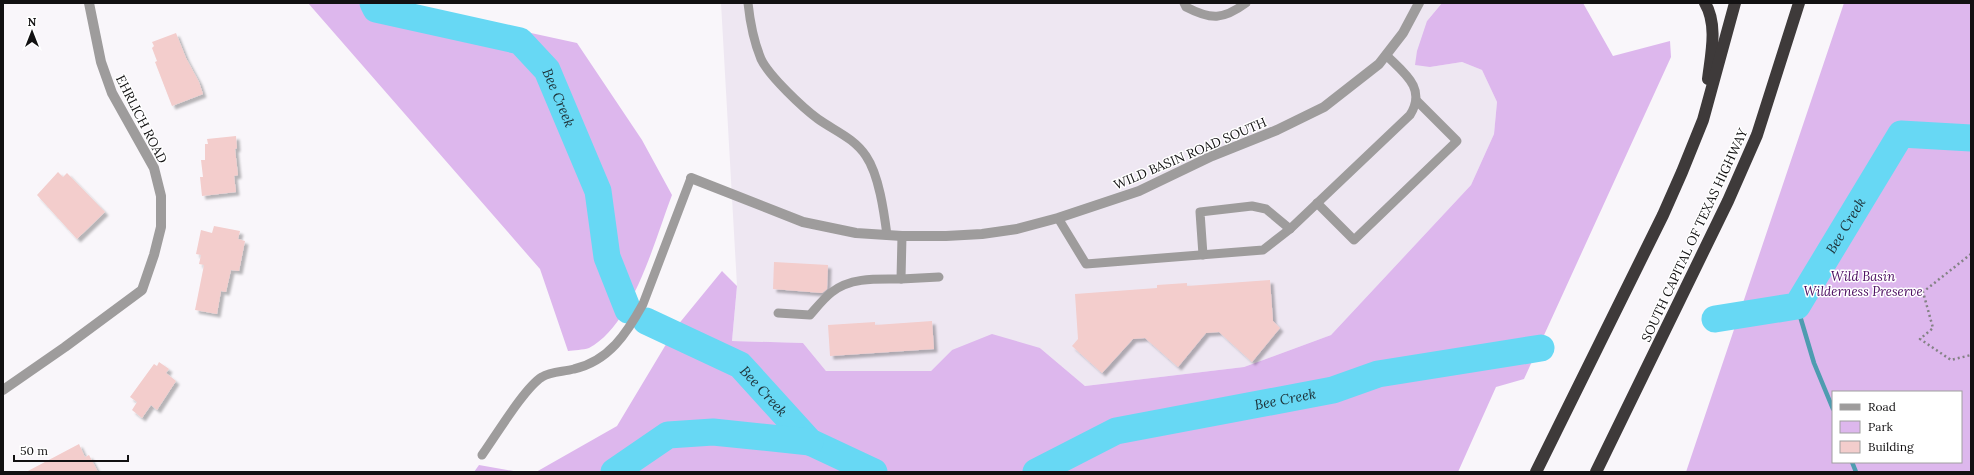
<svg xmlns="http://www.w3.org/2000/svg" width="1974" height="475" viewBox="0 0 1974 475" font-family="Lora,serif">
<defs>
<filter id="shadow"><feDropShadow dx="3.5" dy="3.5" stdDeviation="1" flood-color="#0004"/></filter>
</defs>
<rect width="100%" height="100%" fill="#f9f6fa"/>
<polygon fill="#eee7f2" points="721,3 1442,3 1427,21 1430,67 1462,62 1482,70 1497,102 1494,134 1471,185 1331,335 1244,367 1085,386 1040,348 952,350 931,371 826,371 803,343 732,341 737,286"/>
<g fill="#ddb7ed" fill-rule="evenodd">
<path d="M308,3H408L411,7L577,43L642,140L672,195C655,239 633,325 589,348C583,350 574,350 568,351L540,269Z"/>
<polygon points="1442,3 1583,3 1613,56 1670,41 1671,57 1524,379 1496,387 1458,472 536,472 617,426 677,326 722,271 737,286 732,341 803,343 826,371 931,371 952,350 992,334 1040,348 1085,386 1244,367 1331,335 1471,185 1494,134 1497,102 1482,70 1462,62 1430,67 1415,65 1417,51 1427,21"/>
<path d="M1844,3H1971V472H1686ZM1833,392H1961V462H1833Z"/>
<polygon points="479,465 519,472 474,472"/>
</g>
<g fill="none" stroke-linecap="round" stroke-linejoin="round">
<g stroke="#4e9cb0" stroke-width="4.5">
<polyline points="1797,306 1814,363 1833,409"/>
<polyline points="1852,462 1856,472"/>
</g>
<g stroke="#67d8f4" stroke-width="27">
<path id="s1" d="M373,3L376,9L520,41L547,70L598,191L607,257L628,310"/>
<path id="s2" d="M1715,319L1797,306L1901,134L1971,138"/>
<path id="s3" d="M646,321L740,365L810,442L874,472"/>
<polyline points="614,472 668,435 713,432 810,442"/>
<path id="s4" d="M1036,472L1116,431L1333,390L1378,374L1541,348"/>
</g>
</g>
<g fill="#f3cdcc" filter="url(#shadow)">
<polygon points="176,33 186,58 199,82 203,94 172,106 155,62 157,61 152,48 154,46 152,42"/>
<polygon points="236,136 237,148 235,149 238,175 234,176 236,192 202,196 200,177 203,177 201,160 205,160 205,144 208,144 207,139"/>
<polygon points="58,172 63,177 67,173 105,212 77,239 37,195"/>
<polygon points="214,226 240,231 238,239 245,241 239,271 231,270 226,292 221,291 217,314 195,310 204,265 199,264 201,255 196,254 201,230 212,233"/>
<polygon points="774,262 828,265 827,289 822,293 773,289"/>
<polygon points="1270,280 1273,321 1280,328 1252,362 1219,332 1206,333 1178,367 1145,338 1133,339 1102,373 1072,346 1078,339 1075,294 1157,288 1157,285 1187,283 1187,286"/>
<polygon points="932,321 934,349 830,356 828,325 875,322 875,325"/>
<polygon points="159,362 169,369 166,373 176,381 157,410 151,405 142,418 132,410 137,402 130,397 154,364 157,366"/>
<polygon points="79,444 85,457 89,455 98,472 26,472"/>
</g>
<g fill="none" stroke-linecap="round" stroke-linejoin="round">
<polyline stroke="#848285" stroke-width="2.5" stroke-dasharray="2 3" stroke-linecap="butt" points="1971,254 1923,292 1933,328 1920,339 1951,360 1971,355"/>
<g stroke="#9e9c9c" stroke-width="9">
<path d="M748,3C750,22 754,42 761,59C769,76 803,108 818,119C835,131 854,138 866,156C879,175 884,212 887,235"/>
<path d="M1184,3L1186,7C1211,20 1223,20 1246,3"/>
<polyline points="1317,203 1354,240 1457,141 1417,101"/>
<path d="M1058,218L1086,264L1263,250L1290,229L1410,115C1427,88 1404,73 1386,55"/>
<polyline points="902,236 901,279 939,277"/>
<polyline points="1203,255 1200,212 1252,206 1266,209 1290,229"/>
<path d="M778,313L810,315C817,307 824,298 832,292C851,277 878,279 901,279"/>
<path d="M482,455C495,437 525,387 542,377C551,371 563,372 574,369C609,361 627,333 643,304L691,178"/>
</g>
<g stroke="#9e9c9c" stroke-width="10">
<polyline points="691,178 803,222 856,233 902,236 946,236 982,234 1017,229 1058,218 1139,191 1212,156 1277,130 1324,107 1379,64 1403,33 1419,3"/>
<polyline points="3,390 65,347 142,290 154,255 161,227 161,196 154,168 112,93 101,62 89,3"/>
</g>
<g stroke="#3e3a3a" stroke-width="12">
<path d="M1705,3C1718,25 1711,54 1708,79"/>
<polyline points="1536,472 1663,215 1682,172 1703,120 1735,3"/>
<polyline points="1596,472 1728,201 1757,135 1799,3"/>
</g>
</g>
<g text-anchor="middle" stroke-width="3" stroke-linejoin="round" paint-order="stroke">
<g font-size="13" fill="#121112" stroke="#fff">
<text transform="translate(142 119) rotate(63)" y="5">EHRLICH ROAD</text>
<text transform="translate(1190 153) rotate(-23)" y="5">WILD BASIN ROAD SOUTH</text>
<text transform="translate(1694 235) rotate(-65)" y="5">SOUTH CAPITAL OF TEXAS HIGHWAY</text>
</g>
<g font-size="13" font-style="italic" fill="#4a0b5f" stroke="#fff">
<text x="1863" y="281">Wild Basin<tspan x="1863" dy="15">Wilderness Preserve</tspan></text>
</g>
<g font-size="14" font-style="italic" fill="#1d3137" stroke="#fff">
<text dy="5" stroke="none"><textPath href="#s1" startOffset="224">Bee Creek</textPath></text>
<text dy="5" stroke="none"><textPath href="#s2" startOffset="177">Bee Creek</textPath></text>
<text dy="5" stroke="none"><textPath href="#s3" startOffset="139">Bee Creek</textPath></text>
<text dy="5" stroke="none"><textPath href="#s4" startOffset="262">Bee Creek</textPath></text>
</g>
</g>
<rect width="1974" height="475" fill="none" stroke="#121112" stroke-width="8"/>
<rect x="1832" y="391" width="130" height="72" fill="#ffffff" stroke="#a0a0a0"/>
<rect x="1840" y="404" width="20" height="6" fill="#9e9c9c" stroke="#a0a0a0"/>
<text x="1868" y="411" font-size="12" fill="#121112">Road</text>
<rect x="1840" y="421" width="20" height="12" fill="#ddb7ed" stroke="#a0a0a0"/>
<text x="1868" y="431" font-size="12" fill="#121112">Park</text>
<rect x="1840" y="441" width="20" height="12" fill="#f3cdcc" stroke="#a0a0a0"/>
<text x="1868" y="451" font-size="12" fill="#121112">Building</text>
<g transform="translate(32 32)" stroke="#ffffff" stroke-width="3" paint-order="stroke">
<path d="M0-3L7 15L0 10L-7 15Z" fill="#121112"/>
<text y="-6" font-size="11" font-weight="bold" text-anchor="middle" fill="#121112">N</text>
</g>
<path d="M14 455v6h114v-6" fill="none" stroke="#121112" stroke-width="2"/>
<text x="20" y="455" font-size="12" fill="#121112" stroke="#ffffff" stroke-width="3" paint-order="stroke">50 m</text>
</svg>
